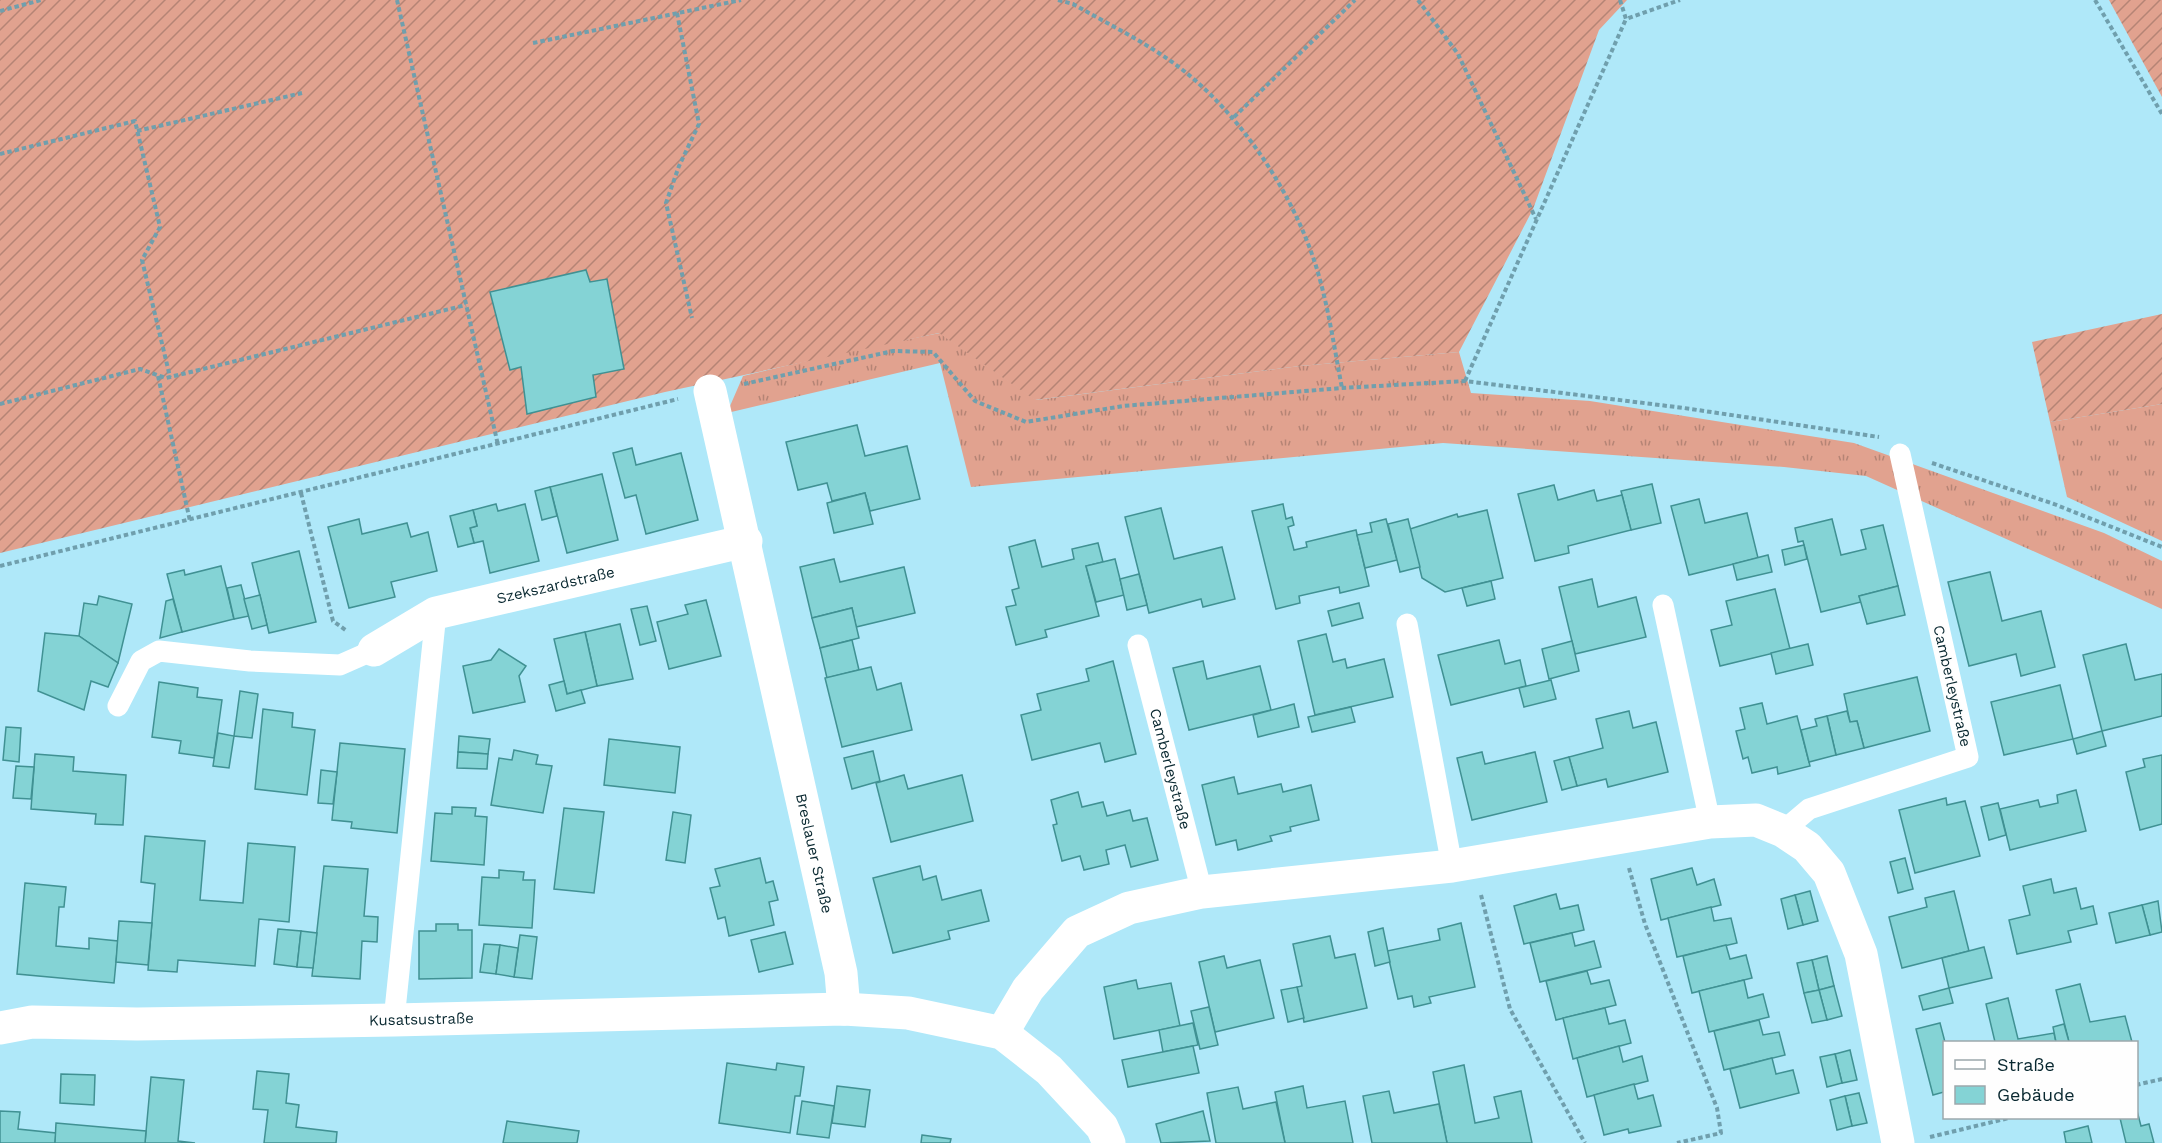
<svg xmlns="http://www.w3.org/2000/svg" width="2162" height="1143" viewBox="0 0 2162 1143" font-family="'Work Sans',sans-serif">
<defs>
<pattern id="grass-tufts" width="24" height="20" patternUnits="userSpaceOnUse" patternTransform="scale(1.5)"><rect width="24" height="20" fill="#e1a28f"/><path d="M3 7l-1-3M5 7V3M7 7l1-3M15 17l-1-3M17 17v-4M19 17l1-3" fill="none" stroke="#b58475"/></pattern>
<pattern id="garden-furrows" width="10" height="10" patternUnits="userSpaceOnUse" patternTransform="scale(1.5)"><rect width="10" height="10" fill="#e1a28f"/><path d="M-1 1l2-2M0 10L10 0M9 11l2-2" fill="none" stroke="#b58475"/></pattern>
</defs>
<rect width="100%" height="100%" fill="#afe8f9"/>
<g fill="url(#grass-tufts)">
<polygon points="940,333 1036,400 1300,366 1459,352 1471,393 1590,401 1854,443 2104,533 2162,561 2162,609 1866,476 1784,467 1443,443 971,487 940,363 727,413 743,376 848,351"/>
<polygon points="2162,404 2162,541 2067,497 2050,422"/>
</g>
<g fill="url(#garden-furrows)">
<polygon points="0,0 1627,0 1599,30 1533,209 1459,352 1300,366 1035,400 939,333 665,392 0,553"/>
<polygon points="2109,0 2162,0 2162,97"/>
<polygon points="2162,314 2162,404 2050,422 2032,342"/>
</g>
<g fill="#84d3d5" stroke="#409193" stroke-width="1.5">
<polygon points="586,270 590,282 607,279 624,369 593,375 596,397 527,414 521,367 510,370 490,292"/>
<polygon points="857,425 865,456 907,446 920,499 870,511 865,493 832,501 827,483 798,490 786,442"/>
<polygon points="632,448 636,465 681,453 698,520 646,534 636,495 625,498 613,453"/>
<polygon points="602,474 618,540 567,553 550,487"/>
<polygon points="1652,484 1661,523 1631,530 1621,491"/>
<polygon points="1554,485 1558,500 1594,490 1597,501 1622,495 1631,530 1568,546 1569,553 1535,561 1518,494"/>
<polygon points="550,487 557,516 542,520 535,491"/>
<polygon points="865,493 873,524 834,533 827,503"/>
<polygon points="1699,499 1705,523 1747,513 1758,558 1689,575 1671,506"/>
<polygon points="496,504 498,511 525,504 539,561 490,573 483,541 474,543 470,528 477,526 473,510"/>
<polygon points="1283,504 1286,519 1292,517 1294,525 1288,527 1294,550 1307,547 1306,542 1356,530 1369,586 1340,593 1339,587 1299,596 1300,603 1276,609 1252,511"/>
<polygon points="1161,508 1174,559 1222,547 1235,599 1203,607 1201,599 1149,613 1125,517"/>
<polygon points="473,510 477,526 470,528 474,543 458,547 450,516"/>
<polygon points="1487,510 1503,578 1445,592 1422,578 1410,529 1457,514 1458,517"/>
<polygon points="359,519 362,534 407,523 411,537 428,532 437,571 391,582 395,597 349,608 328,527"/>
<polygon points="1386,519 1397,560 1365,568 1357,535 1372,532 1370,523"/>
<polygon points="1408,519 1420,567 1400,572 1388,524"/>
<polygon points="1832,519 1841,555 1866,549 1861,530 1883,525 1898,586 1859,596 1861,602 1821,612 1803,541 1798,542 1795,528"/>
<polygon points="1035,540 1042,567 1074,559 1072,549 1098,543 1103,562 1086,566 1099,616 1045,630 1047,637 1016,645 1006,607 1016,605 1012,590 1019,588 1009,547"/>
<polygon points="1804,545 1807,559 1785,565 1782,550"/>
<polygon points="299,551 316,622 269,633 252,563"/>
<polygon points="1768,555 1772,572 1737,580 1733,564"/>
<polygon points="834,559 840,582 904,567 915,613 856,627 852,608 812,618 800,567"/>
<polygon points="1115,559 1124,595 1096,602 1086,566"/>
<polygon points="221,566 234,619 182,632 167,574 184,570 185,575"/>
<polygon points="1990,572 2002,621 2041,611 2055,667 2021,676 2016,654 1969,666 1948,582"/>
<polygon points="1139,574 1147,605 1127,610 1120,579"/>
<polygon points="1592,579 1598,607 1636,597 1646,637 1575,654 1559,587"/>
<polygon points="1491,581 1495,599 1467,606 1462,588"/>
<polygon points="241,585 249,616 234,619 227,588"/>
<polygon points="1898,586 1905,615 1867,624 1859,596"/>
<polygon points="1775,589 1790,649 1720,666 1711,630 1732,625 1726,601"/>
<polygon points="260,595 267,625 252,629 244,599"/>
<polygon points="99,596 132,604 118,663 79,636 84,603 97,605"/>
<polygon points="173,599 182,632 160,638 166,601"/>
<polygon points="706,600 721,656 669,669 657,622 688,614 685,605"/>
<polygon points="1359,603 1363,618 1332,626 1328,611"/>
<polygon points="647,606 656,641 640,645 631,609"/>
<polygon points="852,608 859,638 820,648 812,618"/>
<polygon points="620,624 633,679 597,686 585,632"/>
<polygon points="585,632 597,686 567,694 554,639"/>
<polygon points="45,633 79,636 118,663 108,687 91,681 84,710 38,691"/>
<polygon points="1326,634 1333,662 1345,659 1347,668 1384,659 1393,697 1315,715 1298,641"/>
<polygon points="852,640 859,670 827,678 820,648"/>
<polygon points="1499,640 1505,664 1520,660 1526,686 1451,705 1438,655"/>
<polygon points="1572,641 1579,671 1549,679 1542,649"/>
<polygon points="1808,644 1813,665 1776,674 1771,653"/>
<polygon points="2126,644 2135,680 2162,674 2162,716 2102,731 2083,655"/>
<polygon points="499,649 526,666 519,676 525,702 473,713 463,666 491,660"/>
<polygon points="1113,661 1136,754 1105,762 1100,743 1032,760 1021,715 1041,710 1037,694 1089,681 1086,669"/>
<polygon points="1203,661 1207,679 1260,666 1271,710 1189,730 1173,668"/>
<polygon points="871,667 877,690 901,683 912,730 842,747 825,678"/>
<polygon points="1917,677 1930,731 1864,748 1857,721 1850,722 1844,694"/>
<polygon points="1551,680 1556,699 1524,707 1519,688"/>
<polygon points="564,681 567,694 581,690 585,703 556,711 549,685"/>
<polygon points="159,682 198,688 197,697 222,700 214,758 179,753 181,741 152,737"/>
<polygon points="2060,685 2073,739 2004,755 1991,702"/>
<polygon points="240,691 258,694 252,738 234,736"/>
<polygon points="1762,703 1767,724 1797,716 1810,766 1778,774 1777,767 1752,773 1748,757 1743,759 1736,731 1745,729 1740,708"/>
<polygon points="1294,704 1299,727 1258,737 1253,715"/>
<polygon points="1351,707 1355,722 1312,732 1308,717"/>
<polygon points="263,709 293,713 292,727 315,730 307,795 255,789"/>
<polygon points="1629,711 1633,728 1656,722 1668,772 1608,787 1606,779 1577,786 1569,757 1603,748 1596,719"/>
<polygon points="1847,711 1850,722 1857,721 1864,748 1836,755 1827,716"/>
<polygon points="1827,716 1836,755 1809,762 1801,730 1817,726 1815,719"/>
<polygon points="6,727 21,728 19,762 3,760"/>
<polygon points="2102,731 2106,746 2077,754 2073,739"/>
<polygon points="218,733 234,736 229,768 213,766"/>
<polygon points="459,736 490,739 488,754 458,752"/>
<polygon points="609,739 680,747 675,793 604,785"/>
<polygon points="340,743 405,749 397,833 351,828 352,822 332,820"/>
<polygon points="514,750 538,755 536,764 552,766 543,813 491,805 499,758 512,760"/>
<polygon points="873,751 880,781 852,789 844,758"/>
<polygon points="458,752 488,754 487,769 457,768"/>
<polygon points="1482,752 1485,764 1535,752 1547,802 1472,820 1457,758"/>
<polygon points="35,754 74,757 73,771 126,775 123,825 95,824 96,814 31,809"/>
<polygon points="2162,755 2162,824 2140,830 2126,772 2145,767 2143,759"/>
<polygon points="1569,757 1577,786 1562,790 1554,761"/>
<polygon points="16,766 34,767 31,799 13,798"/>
<polygon points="321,770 337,772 333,804 318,803"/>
<polygon points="904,775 908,789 962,775 973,821 891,842 876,783"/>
<polygon points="1234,777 1238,794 1281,784 1283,792 1311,785 1319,820 1290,827 1291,831 1270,836 1272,841 1238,850 1236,840 1216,845 1202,785"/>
<polygon points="2076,790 2086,831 2010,850 2000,809 2038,800 2040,807 2058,803 2057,795"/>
<polygon points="1078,792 1082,807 1103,802 1107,816 1130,810 1133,821 1147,818 1158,860 1131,867 1125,845 1106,850 1109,864 1084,870 1080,856 1062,861 1053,825 1057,824 1051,800"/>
<polygon points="1946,798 1947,805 1965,801 1980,856 1915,873 1899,810"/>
<polygon points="1998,803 2006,835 1989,840 1981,807"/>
<polygon points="452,807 476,808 475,816 487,817 484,865 431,861 435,813 452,814"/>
<polygon points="564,808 604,812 594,893 554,889"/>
<polygon points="673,812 691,815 685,863 666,860"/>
<polygon points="145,836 205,841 200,900 243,903 248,843 295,847 289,922 259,919 255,966 178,960 177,972 148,970 155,884 141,882"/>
<polygon points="760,858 766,883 773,881 778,900 769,902 774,925 729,936 725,917 718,919 710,888 720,886 715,869"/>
<polygon points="1905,858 1913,889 1898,893 1890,862"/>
<polygon points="324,866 368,869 364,916 378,917 377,942 362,941 360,979 312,976"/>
<polygon points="920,866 923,880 936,876 942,900 981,890 989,921 948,931 950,939 893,953 873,878"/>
<polygon points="1692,868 1697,885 1714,879 1721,905 1661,920 1651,879"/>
<polygon points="499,870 524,872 523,880 535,880 532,928 479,925 482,877 499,878"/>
<polygon points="2051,879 2054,893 2076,888 2081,909 2093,906 2097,924 2068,931 2071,942 2017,954 2009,920 2030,915 2023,886"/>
<polygon points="25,883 66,887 64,907 59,907 56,946 89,949 89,938 118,941 114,983 17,974"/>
<polygon points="1810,891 1818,921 1803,925 1795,895"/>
<polygon points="1954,891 1969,951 1902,968 1889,917 1927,907 1925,898"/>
<polygon points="1556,894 1560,909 1578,905 1584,930 1524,944 1514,906"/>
<polygon points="1795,895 1803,925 1788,929 1781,899"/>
<polygon points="2158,901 2162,932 2150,935 2142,905"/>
<polygon points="2142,905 2150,935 2116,943 2109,913"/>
<polygon points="1711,907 1714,921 1731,918 1737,943 1677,957 1668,918"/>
<polygon points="119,921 152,923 148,965 116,962"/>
<polygon points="1461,923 1475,987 1429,997 1431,1003 1414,1007 1412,996 1398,999 1387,951 1440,940 1438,929"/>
<polygon points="436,924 458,924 458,930 472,930 472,978 419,979 419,931 436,931"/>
<polygon points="1383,928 1390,962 1375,966 1368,932"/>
<polygon points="278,929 301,931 297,967 274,964"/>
<polygon points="301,931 317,933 313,968 297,967"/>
<polygon points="785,932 793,964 759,972 751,940"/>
<polygon points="1572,933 1575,946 1594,941 1601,967 1540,982 1530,943"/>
<polygon points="520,935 537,937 532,979 514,977"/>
<polygon points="1330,936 1335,958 1355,954 1367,1008 1304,1022 1297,987 1302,986 1293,944"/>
<polygon points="484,944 500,945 496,974 480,972"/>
<polygon points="500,945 518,948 514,977 496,974"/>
<polygon points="1726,945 1730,959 1746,955 1752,978 1692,993 1683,956"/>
<polygon points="1984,947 1992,978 1949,988 1942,958"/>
<polygon points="1224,956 1227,968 1260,960 1274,1018 1215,1032 1199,962"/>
<polygon points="1827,956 1834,986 1819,990 1812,960"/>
<polygon points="1812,960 1819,990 1804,993 1797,963"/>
<polygon points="1587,971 1591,984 1609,980 1616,1005 1556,1020 1546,981"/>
<polygon points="1136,980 1138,989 1171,983 1180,1026 1114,1039 1104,987"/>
<polygon points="1744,980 1748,998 1763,994 1769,1017 1709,1032 1699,991"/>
<polygon points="2080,984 2090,1022 2125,1016 2132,1042 2069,1042 2056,990"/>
<polygon points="1834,986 1842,1016 1827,1020 1819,990"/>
<polygon points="1297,987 1304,1018 1288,1022 1281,990"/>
<polygon points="1949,988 1953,1003 1923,1010 1919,996"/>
<polygon points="1819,990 1827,1020 1812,1023 1804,993"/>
<polygon points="2008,998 2018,1039 2054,1033 2056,1042 1995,1042 1986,1004"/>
<polygon points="1209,1007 1218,1045 1200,1049 1191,1011"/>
<polygon points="1605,1008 1609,1024 1625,1020 1631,1043 1573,1059 1563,1018"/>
<polygon points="1759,1020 1763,1035 1779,1032 1785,1055 1724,1070 1714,1031"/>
<polygon points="1193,1023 1198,1045 1163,1052 1159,1030"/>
<polygon points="1940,1023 1945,1042 1944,1092 1933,1095 1916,1029"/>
<polygon points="2064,1024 2069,1042 2056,1042 2053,1027"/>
<polygon points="1193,1046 1199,1073 1128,1087 1122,1060"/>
<polygon points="1619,1046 1623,1062 1642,1056 1648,1081 1587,1097 1577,1058"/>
<polygon points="1850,1050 1857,1080 1842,1083 1835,1054"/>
<polygon points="1835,1054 1842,1083 1827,1087 1820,1057"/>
<polygon points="1772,1058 1776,1074 1793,1070 1799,1093 1740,1108 1730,1069"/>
<polygon points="727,1063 776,1070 777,1063 804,1067 800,1096 795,1096 790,1133 719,1123"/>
<polygon points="1464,1065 1475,1123 1499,1118 1494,1097 1521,1091 1532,1143 1447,1143 1433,1072"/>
<polygon points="257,1071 289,1074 286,1103 299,1105 296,1127 337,1132 336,1143 264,1143 268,1110 253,1109"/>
<polygon points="61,1074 95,1075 94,1105 60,1103"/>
<polygon points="151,1077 184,1080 178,1141 195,1143 145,1143"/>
<polygon points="1634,1084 1638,1099 1653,1095 1661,1126 1629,1133 1628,1129 1604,1135 1594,1095"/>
<polygon points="837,1086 870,1090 865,1127 832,1123"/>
<polygon points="1303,1086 1307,1108 1345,1101 1353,1143 1285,1143 1275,1092"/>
<polygon points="1238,1087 1243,1109 1276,1102 1285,1143 1216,1143 1207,1093"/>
<polygon points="1389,1091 1394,1113 1439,1104 1447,1143 1372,1143 1363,1096"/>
<polygon points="1859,1093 1867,1123 1852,1126 1845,1096"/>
<polygon points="1845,1096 1852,1126 1837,1130 1830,1100"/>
<polygon points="802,1101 834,1106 829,1138 797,1134"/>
<polygon points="2136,1107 2141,1126 2149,1124 2154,1143 2126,1143 2120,1118 2136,1118"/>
<polygon points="0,1111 20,1112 18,1129 56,1133 55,1143 0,1143"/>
<polygon points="1203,1111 1210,1141 1161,1143 1156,1124"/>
<polygon points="507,1121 579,1131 577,1143 503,1143"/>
<polygon points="56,1123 146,1131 145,1143 55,1143"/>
<polygon points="2088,1126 2092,1143 2066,1143 2064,1132"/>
<polygon points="922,1135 951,1139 950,1143 921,1143"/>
</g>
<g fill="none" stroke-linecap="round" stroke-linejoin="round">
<g stroke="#709fad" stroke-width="4" stroke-dasharray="4.5 3" stroke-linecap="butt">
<polyline points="397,0 498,445"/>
<path d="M1058,0L1073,4C1115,28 1160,49 1196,81C1249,128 1293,196 1315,263C1328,303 1334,347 1342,388"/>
<polyline points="1418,0 1458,54 1536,219"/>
<polyline points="1620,0 1626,19 1680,0"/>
<polyline points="2095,0 2162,114"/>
<polyline points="0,11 41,0"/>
<polyline points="677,13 699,124 679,166 666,203 692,318"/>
<polyline points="533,43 741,0"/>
<polyline points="1234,117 1355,0"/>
<polyline points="137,131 302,93"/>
<polyline points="0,154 135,121 160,227 142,260 170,377"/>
<polyline points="158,376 190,521"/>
<polyline points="1465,381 1626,19"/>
<polyline points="744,384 893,351 933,352 975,401 1026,422 1123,406 1342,388 1465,381 1684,408 1879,437"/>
<polyline points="0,404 140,369 166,378 466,305"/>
<polyline points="1932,463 2054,504 2162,547"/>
<polyline points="301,493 333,621 347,631"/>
<polyline points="0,566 678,399"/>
<polyline points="1629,868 1645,924 1717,1108 1721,1133 1677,1143"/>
<polyline points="1481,895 1510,1009 1585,1143"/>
<polyline points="2136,1085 2162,1079"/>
<polyline points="1930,1137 2009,1118"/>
</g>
<g stroke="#fff" stroke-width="21">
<polyline points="1663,605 1710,822"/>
<polyline points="1407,624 1452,866"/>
<path id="s1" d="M1138,645L1202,892"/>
<polyline points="118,706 141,661 159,651 250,661 340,665 374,650"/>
<polyline points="1783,831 1809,809 1968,757 1900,454"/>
<polyline points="394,1020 436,613"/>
</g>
<g stroke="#fff" stroke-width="33">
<path id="s2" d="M710,391L841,973L844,1009"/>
<path id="s3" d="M374,650L436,613L746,541"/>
<path id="s4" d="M0,1028L32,1022L137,1024L394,1020L844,1009L908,1013L1002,1033L1049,1070L1102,1127L1109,1143"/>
<polyline points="1002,1033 1028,989 1077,932 1129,908 1202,892 1452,866 1710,822 1756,820 1783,831 1807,847 1829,873 1861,954 1898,1143"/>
</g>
</g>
<g text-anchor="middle" stroke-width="4.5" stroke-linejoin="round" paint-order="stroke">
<g font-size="15" fill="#092830" stroke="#fefefe">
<text dy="5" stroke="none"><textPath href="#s3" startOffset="195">Szekszardstraße</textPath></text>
<text transform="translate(1952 686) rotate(77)" y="5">Camberleystraße</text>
<text dy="5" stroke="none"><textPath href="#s1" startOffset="128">Camberleystraße</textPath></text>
<text dy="5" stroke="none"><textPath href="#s2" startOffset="474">Breslauer Straße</textPath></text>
<text dy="5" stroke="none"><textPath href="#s4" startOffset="422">Kusatsustraße</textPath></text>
</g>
</g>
<rect x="1943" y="1041" width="195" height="78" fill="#fefefe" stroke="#9ca8ac" stroke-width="1.5"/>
<rect x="1955" y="1060" width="30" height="9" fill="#ffffff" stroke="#9ca8ac" stroke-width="1.5"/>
<text x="1997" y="1071" font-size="18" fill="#092830">Straße</text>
<rect x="1955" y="1086" width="30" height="18" fill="#84d3d5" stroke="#9ca8ac" stroke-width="1.5"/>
<text x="1997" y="1101" font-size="18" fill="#092830">Gebäude</text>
</svg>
